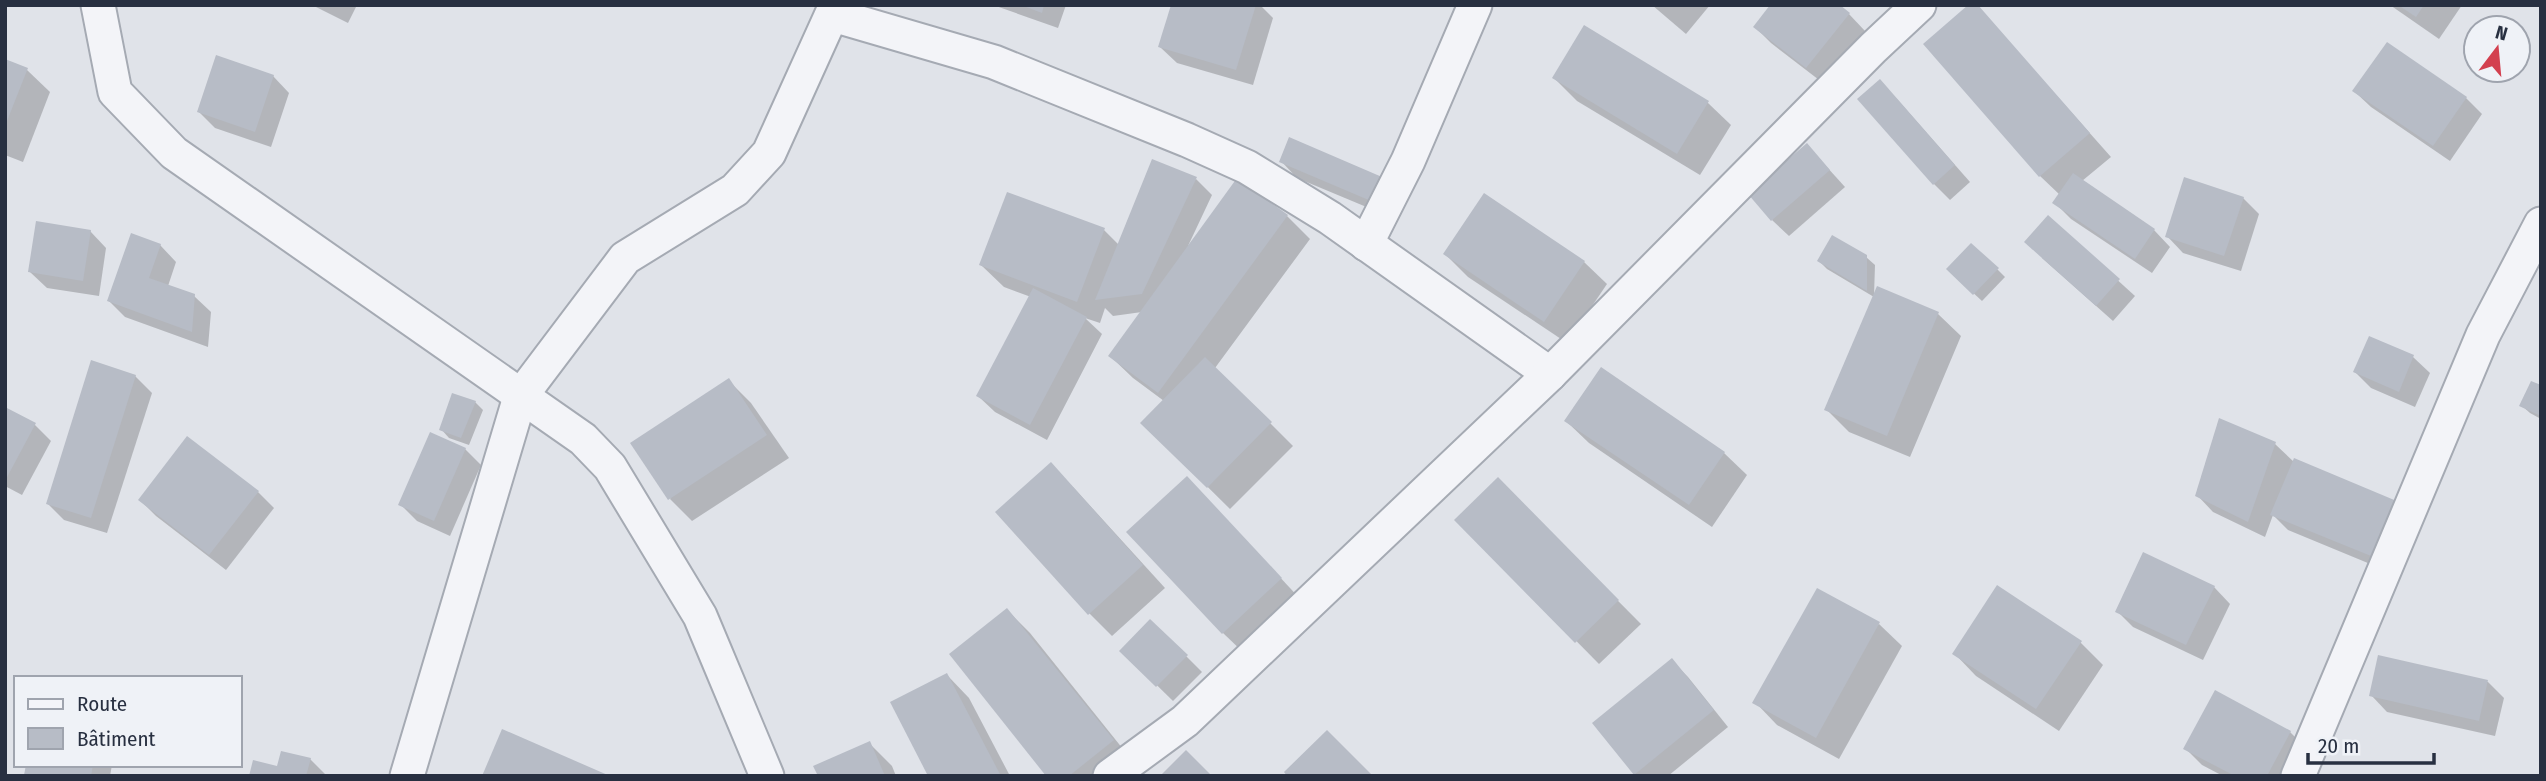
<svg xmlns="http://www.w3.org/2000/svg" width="2546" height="781" viewBox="0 0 2546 781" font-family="'Fira Sans Condensed',sans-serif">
<rect width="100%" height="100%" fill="#e0e3e9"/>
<g fill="#0003">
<polygon points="312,5 357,5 348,23"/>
<polygon points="993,5 1066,5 1058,28"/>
<polygon points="1173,5 1260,5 1273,18 1253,85 1177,63 1160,47"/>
<polygon points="1652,5 1710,5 1686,34"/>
<polygon points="1976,5 2111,157 2082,181 2154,230 2170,247 2152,273 2071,219 2055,203 2060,195 2040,176"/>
<polygon points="2390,5 2462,5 2439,39"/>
<polygon points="1849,14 1865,31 1823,83 1771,43 1755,27"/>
<polygon points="1585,27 1708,103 1731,125 1700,175 1577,101 1554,78"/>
<polygon points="5,61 27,70 50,92 23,162 5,155"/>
<polygon points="273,76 289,93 271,147 215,128 199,112"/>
<polygon points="2354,91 2466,98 2482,114 2450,161 2371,107"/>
<polygon points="1896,98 1970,182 1950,200 1934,184"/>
<polygon points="1807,145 1845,187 1789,236 1772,220"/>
<polygon points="1281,161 1381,178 1388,216 1297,178"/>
<polygon points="1196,179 1212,195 1188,246 1238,181 1287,216 1310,239 1215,368 1293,446 1230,509 1143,423 1164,401 1133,378 1110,356 1142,312 1113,316 1105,308 1100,323 1085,318 1102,334 1047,440 995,412 978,396 1031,297 1004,287 981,265 1104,230 1119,245"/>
<polygon points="2243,198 2259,214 2241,271 2183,253 2167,236"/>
<polygon points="2048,217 2135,296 2113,321 2042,258"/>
<polygon points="90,231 106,248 99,296 47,288 30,272"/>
<polygon points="160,245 176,262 168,286 194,296 211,312 208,347 125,317 109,301"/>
<polygon points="1445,254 1584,262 1607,284 1567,343 1468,277"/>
<polygon points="1866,257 1875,265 1874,296 1938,314 1961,336 1910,457 1849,432 1826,409 1874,297 1827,269 1819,261"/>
<polygon points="1997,269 2005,277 1982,301 1956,277"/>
<polygon points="2370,338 2413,357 2430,373 2415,407 2371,388 2355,372"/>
<polygon points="135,376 152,393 107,533 64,520 48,504"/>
<polygon points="728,380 751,403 789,458 692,521 670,499"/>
<polygon points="2541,387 2541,419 2530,413 2521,405"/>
<polygon points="475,402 483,410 469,445 449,438 441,429"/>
<polygon points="5,409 35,425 51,441 22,495 5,486"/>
<polygon points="1566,421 1724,453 1747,475 1712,527 1589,443"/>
<polygon points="2275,444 2294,462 2392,573 2288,530 2273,515 2265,537 2213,512 2197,495"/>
<polygon points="465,449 481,465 450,536 417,521 400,504"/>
<polygon points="1498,480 1641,624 1599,664 1457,520"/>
<polygon points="1073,487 1165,588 1112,636 1089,613"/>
<polygon points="258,492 274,508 226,570 156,516 140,500"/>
<polygon points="1209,501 1303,602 1246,655 1223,633"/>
<polygon points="2214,587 2230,604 2203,660 2133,627 2117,611"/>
<polygon points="1007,610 1030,633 1135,764 1120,776 1048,776"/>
<polygon points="1879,624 1902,646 1839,759 1777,725 1755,702"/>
<polygon points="2080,642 2103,665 2059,731 1976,676 1954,653"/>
<polygon points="1122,651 1186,656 1202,672 1173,701"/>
<polygon points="2379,657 2488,682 2504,698 2495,736 2387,712 2371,695"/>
<polygon points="1672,661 1688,677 1728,727 1668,776 1637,776 1594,723"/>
<polygon points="947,675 969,698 1010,776 930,776"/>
<polygon points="2290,732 2306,748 2291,776 2223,776 2202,765 2186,749"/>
<polygon points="869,743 892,766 896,776 819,776"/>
<polygon points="310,759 326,775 251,776 278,768"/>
<polygon points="28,765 112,765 110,776 28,776"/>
</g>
<g fill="#b7bcc6">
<polygon points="1021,5 1044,5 1042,13"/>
<polygon points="1171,5 1256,5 1236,70 1158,47"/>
<polygon points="1770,5 1840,5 1850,13 1806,68 1753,27"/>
<polygon points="1968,5 1978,5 2090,133 2039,177 1923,44"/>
<polygon points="2398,5 2424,5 2416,17"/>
<polygon points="1584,25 1709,101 1677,154 1552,78"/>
<polygon points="2387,42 2467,97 2433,146 2352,91"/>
<polygon points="216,55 274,75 255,132 197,112"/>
<polygon points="5,59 28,68 5,126"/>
<polygon points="1880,79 1955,165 1933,185 1857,99"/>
<polygon points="1289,137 1382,177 1371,201 1279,162"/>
<polygon points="1807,143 1830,170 1771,221 1748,194"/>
<polygon points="1152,159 1197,177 1142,294 1095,300"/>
<polygon points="2073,173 2155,229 2135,259 2052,203"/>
<polygon points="2184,177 2244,197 2224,256 2165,237"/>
<polygon points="1237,178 1288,215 1158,393 1108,356"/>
<polygon points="1007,192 1105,228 1077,302 979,265"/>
<polygon points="1484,193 1585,261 1544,322 1443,254"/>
<polygon points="2048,215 2120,279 2096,306 2024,242"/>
<polygon points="36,221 91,230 83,281 28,272"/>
<polygon points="131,233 161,244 149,278 195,294 192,332 107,301"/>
<polygon points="1832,235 1867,255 1867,291 1817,261"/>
<polygon points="1971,243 1999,268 1973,295 1946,269"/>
<polygon points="1877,286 1939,312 1887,436 1824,410"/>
<polygon points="1033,288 1087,317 1030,425 976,396"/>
<polygon points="2369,336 2414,355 2399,392 2353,372"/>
<polygon points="1205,357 1272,422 1207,488 1140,423"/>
<polygon points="91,360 136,375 91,518 46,504"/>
<polygon points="1601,367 1725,452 1689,505 1564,421"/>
<polygon points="729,378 767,435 668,500 630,443"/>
<polygon points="2531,381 2541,385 2541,416 2519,406"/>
<polygon points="452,393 476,401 461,438 439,430"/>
<polygon points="5,407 36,423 5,481"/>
<polygon points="2219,418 2276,442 2248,522 2195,496"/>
<polygon points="430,432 466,448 434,521 398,505"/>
<polygon points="187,436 259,491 209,555 138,500"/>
<polygon points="2294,458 2399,502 2376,558 2270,515"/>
<polygon points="1051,462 1143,565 1088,615 995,512"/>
<polygon points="1187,476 1282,578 1222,634 1126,532"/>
<polygon points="1498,477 1619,600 1575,643 1454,520"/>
<polygon points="2143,552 2215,586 2186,645 2115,612"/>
<polygon points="1997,585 2082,641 2036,709 1952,654"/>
<polygon points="1817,588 1880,622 1816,738 1752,703"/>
<polygon points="1007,608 1114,740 1069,776 1046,776 949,654"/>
<polygon points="1150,619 1188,655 1156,687 1119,651"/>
<polygon points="2378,655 2488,680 2479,721 2369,696"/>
<polygon points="1672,658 1714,710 1634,775 1592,723"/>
<polygon points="947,673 1001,776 928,776 890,702"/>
<polygon points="2215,690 2291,731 2267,776 2235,776 2183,749"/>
<polygon points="502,729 610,776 482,776"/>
<polygon points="1327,730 1373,776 1287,776 1284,772"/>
<polygon points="870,741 885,776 818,776 813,766"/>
<polygon points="1186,750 1212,776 1160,776"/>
<polygon points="281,751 311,758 306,776 249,776 253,760 277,766"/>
<polygon points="26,765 93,765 91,776 28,776 24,775"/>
</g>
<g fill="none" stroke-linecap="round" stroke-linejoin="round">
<defs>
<g id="street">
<polyline points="98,5 115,92 174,153 583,439 610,467 700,616 767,776"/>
<polyline points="833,15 994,62 1187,140 1247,167 1330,218 1550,374"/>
<polyline points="1366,244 1408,161 1475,5"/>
<polyline points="407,776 520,397 625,258 735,190 769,153 836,5"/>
<polyline points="1110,776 1185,721 1550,374 1873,48 1919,5"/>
<polyline points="2298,776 2483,335 2541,224"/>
</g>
</defs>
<use href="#street" stroke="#a5aab3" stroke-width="37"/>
<use href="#street" stroke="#f3f4f8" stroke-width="33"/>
</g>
<rect width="2546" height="781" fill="none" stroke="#283041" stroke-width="14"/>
<rect x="14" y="676" width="228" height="91" fill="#eff2f7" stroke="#9fa4ae" stroke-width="2"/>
<rect x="28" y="699" width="35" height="10" fill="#f3f4f8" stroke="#9fa4ae" stroke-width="2"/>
<text x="77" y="711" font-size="21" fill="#283041">Route</text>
<rect x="28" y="728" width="35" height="21" fill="#b7bcc6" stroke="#9fa4ae" stroke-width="2"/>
<text x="77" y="746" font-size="21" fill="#283041">Bâtiment</text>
<g transform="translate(2497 49) rotate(16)"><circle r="33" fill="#eff2f7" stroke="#9fa4ae" stroke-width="2"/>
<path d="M0-5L12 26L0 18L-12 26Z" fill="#d3404f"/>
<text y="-10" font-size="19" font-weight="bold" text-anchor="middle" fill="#283041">N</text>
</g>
<path d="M2308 753v10h126v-10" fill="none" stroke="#283041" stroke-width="3.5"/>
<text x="2318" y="753" font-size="21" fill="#283041" stroke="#eff2f7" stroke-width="5" paint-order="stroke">20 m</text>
</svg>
